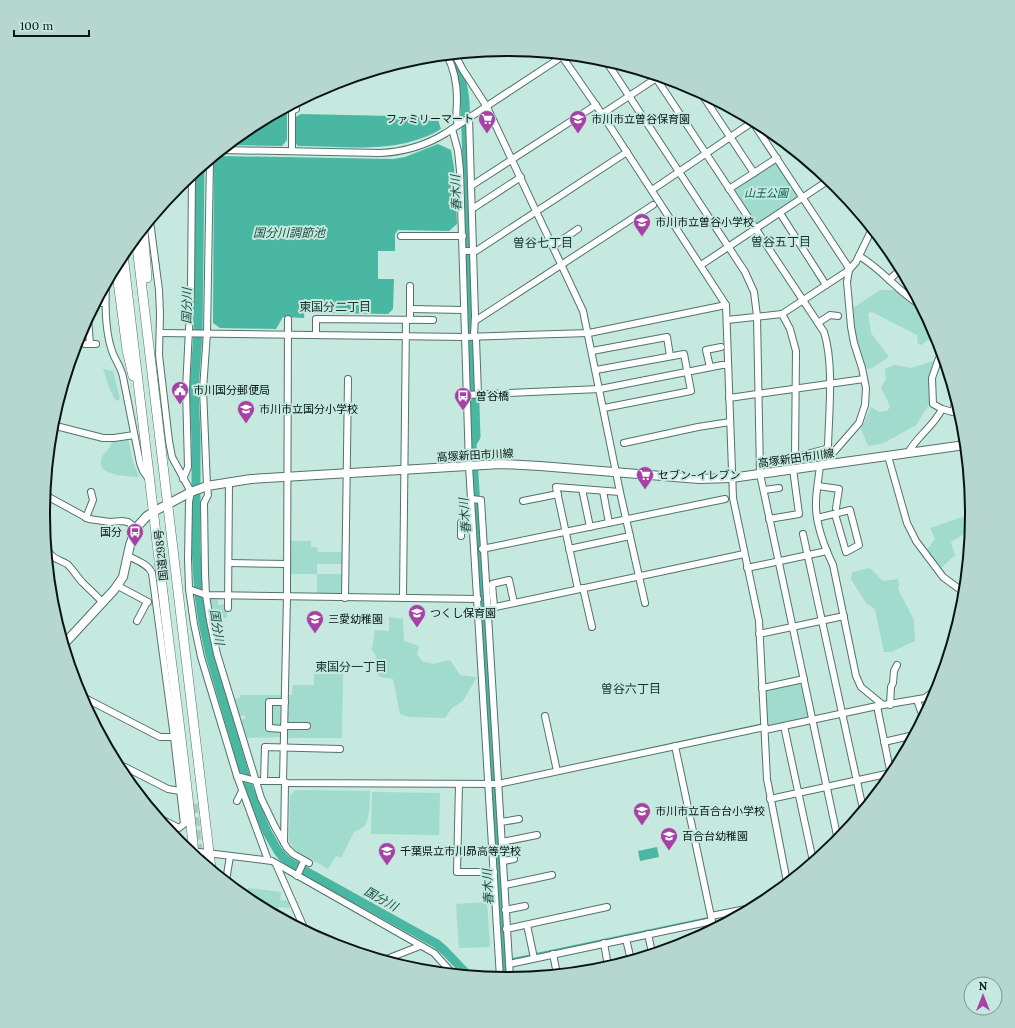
<svg xmlns="http://www.w3.org/2000/svg" width="1015" height="1028" viewBox="0 0 1015 1028" font-family="Lora,'Noto Sans JP',serif">
<rect width="100%" height="100%" fill="#c5e8df"/>
<g fill="#a0dbce">
<polygon points="776,162 799,197 757,225 733,190"/>
<polygon points="880,290 896,290 921,308 937,336 939,345 928,340 921,345 918,344 917,335 872,312 868,313 871,333 889,357 870,369 866,368 855,338 853,308"/>
<path d="M933,361L935,362L930,403L916,425L884,443L868,446L861,429L871,407L879,412L887,411L890,407C888,400 884,394 881,388L886,379L885,369L894,365L911,368Z"/>
<polygon points="103,369 113,371 120,399 116,401 111,392"/>
<path d="M128,438L133,462L139,477C127,476 111,476 102,468C98,452 109,455 112,441Z"/>
<path d="M971,514C973,520 972,530 969,535L964,534L951,542L955,555L940,569L926,551L935,539L930,528Z"/>
<polygon points="289,541 311,541 311,547 317,547 318,552 344,552 343,564 317,564 317,574 343,574 343,595 317,596 317,574 288,574"/>
<polygon points="870,568 883,581 898,579 899,585 898,589 914,620 915,641 891,652 884,652 875,609 866,603 851,579 852,572"/>
<polygon points="210,596 218,597 218,605 227,604 227,618 212,618 209,599"/>
<polygon points="389,617 403,619 404,641 419,646 417,654 422,661 433,664 450,660 460,675 477,677 463,701 452,708 445,718 409,717 400,714 393,679 380,677 375,669 376,656 372,650 375,630 389,631"/>
<polygon points="314,674 343,674 342,738 286,738 287,730 288,728 289,724 286,721 287,695 292,695 293,685 314,685"/>
<polygon points="804,679 813,720 765,730 762,688"/>
<polygon points="240,695 283,695 283,699 267,701 266,730 280,731 281,732 281,737 244,738 239,721 246,718 244,715 238,717 233,699 240,698"/>
<polygon points="273,704 282,704 282,724 280,726 272,726 271,706"/>
<path d="M295,790L370,791C369,801 371,816 365,825C362,829 358,830 354,832L341,858L336,856L328,869L295,850L289,841L290,796Z"/>
<polygon points="372,792 440,793 439,835 371,834"/>
<polygon points="248,888 281,892 280,900 290,901 289,908 279,907 278,915 247,898"/>
<polygon points="487,902 490,947 459,948 456,904"/>
</g>
<g fill="#4ab7a2">
<polygon points="287,108 287,140 282,146 229,145 250,128"/>
<path d="M301,114L437,117L441,129C398,155 346,146 298,146L294,141V118Z"/>
<polygon points="438,144 451,150 454,168 457,224 449,231 398,230 395,234 395,251 378,251 378,279 394,279 393,309 388,314 325,313 320,307 305,307 304,318 283,317 276,329 220,328 213,323 214,162 218,156 393,159 405,157"/>
<polygon points="657,847 659,857 640,861 638,851"/>
</g>
<g fill="none" stroke-linecap="round" stroke-linejoin="round">
<g stroke="#4ab7a2" stroke-width="1.5">
<polyline points="535,954 707,918"/>
<polyline points="511,959 531,955"/>
</g>
<g stroke="#4ab7a2" stroke-width="9">
<path d="M451,55C460,74 463,82 465,102L476,437L472,443L476,507L478,510L505,978"/>
<polyline points="200,168 198,334 194,389 196,437 196,549 199,595 203,623 210,655 249,789 267,832 278,851 283,857 289,862 437,944 445,951 467,974"/>
</g>
<polyline stroke="#a9c8c0" stroke-width="9" stroke-dasharray="9 4.5" stroke-linecap="butt" points="193,804 199,858"/>
<defs>
<g id="minor">
<path d="M447,55C454,69 457,84 457,99C457,108 455,117 458,125"/>
<polyline points="455,55 463,70 487,107 583,311 620,492 645,603"/>
<polyline points="561,55 602,114 726,305 733,498 759,621 767,779 787,882"/>
<polyline points="606,61 745,272 754,292 757,316 760,474 838,840"/>
<path d="M654,75L824,332C834,363 829,412 828,446L826,449L761,466"/>
<polyline points="701,93 754,173"/>
<polyline points="602,114 658,77"/>
<polyline points="469,118 475,316 474,335 476,339 478,394"/>
<polyline points="752,121 847,265 849,270 847,282 851,327 854,343 862,368 866,388 865,405 859,423 832,454 829,464"/>
<polyline points="452,129 458,151 460,171 469,466 500,978"/>
<path d="M222,150L380,153C404,152 425,146 446,133L557,60L562,55"/>
<polyline points="292,151 292,111 296,109"/>
<polyline points="210,160 207,333 203,389 207,486 208,495 204,503 205,573 206,595 210,621 217,654 261,798 275,827 287,848 293,854 309,863"/>
<polyline points="471,186 596,105"/>
<polyline points="729,189 777,158"/>
<polyline points="652,190 754,121"/>
<polyline points="472,209 521,177"/>
<polyline points="780,213 826,285"/>
<polyline points="150,221 159,290 160,314 159,355 169,441 172,457 191,492 189,502 188,559 189,589 194,624 201,657 237,776 268,860"/>
<polyline points="401,236 463,236"/>
<polyline points="553,246 578,229"/>
<polyline points="463,251 476,251 627,152"/>
<path d="M859,256C882,269 897,291 919,304"/>
<polyline points="701,265 829,180"/>
<polyline points="889,280 901,269"/>
<path d="M106,284C105,305 105,331 112,351C115,360 121,367 123,377L140,463L143,471L148,478"/>
<polyline points="410,286 410,320"/>
<polyline points="96,303 105,303"/>
<polyline points="410,309 464,310"/>
<polyline points="782,314 790,329 796,351 795,456"/>
<polyline points="88,318 90,344"/>
<polyline points="727,320 782,314 849,270 856,262 872,229"/>
<polyline points="475,321 653,205"/>
<polyline points="818,323 830,315 838,316"/>
<polyline points="160,333 465,337 589,333 726,305"/>
<polyline points="316,334 316,319 433,320"/>
<polyline points="85,344 96,344"/>
<polyline points="592,351 667,337 670,356"/>
<polyline points="944,359 939,358 932,378 933,404 942,409 960,414"/>
<polyline points="710,367 706,350 721,347"/>
<polyline points="596,370 684,354 691,391 604,408"/>
<polyline points="466,395 600,389 722,365 728,365"/>
<polyline points="729,398 864,379"/>
<polyline points="57,406 63,386"/>
<polyline points="953,412 956,399"/>
<polyline points="52,426 56,426 103,438 114,438 134,435"/>
<polyline points="624,443 698,427 730,422"/>
<path d="M908,453C917,436 934,426 942,409"/>
<polyline points="888,456 907,523 916,541 943,577 962,591 965,585"/>
<path d="M820,465C819,477 816,491 816,502C815,523 824,546 833,565L856,676L861,687L883,705"/>
<polyline points="183,479 188,467 186,389 191,290 192,175"/>
<polyline points="818,486 839,489 836,508"/>
<polyline points="582,489 590,527"/>
<polyline points="764,490 779,488"/>
<polyline points="603,491 609,523"/>
<polyline points="45,495 89,519 110,522 122,521 128,522 136,528"/>
<path d="M48,496C44,508 42,541 49,552C52,559 61,560 67,564C73,569 77,577 83,583C90,590 97,596 103,603"/>
<polyline points="471,499 481,500 510,978"/>
<polyline points="523,501 558,494"/>
<polyline points="86,518 93,500 91,492"/>
<polyline points="817,518 850,510 859,545 846,552 835,514"/>
<polyline points="769,519 799,514 793,469"/>
<polyline points="803,534 863,809"/>
<polyline points="461,536 461,523"/>
<polyline points="482,549 725,499"/>
<polyline points="569,549 630,536"/>
<path d="M128,556C136,560 148,564 152,573L174,737L184,824L179,828L159,818"/>
<polyline points="229,563 287,564"/>
<polyline points="747,568 827,551"/>
<polyline points="118,586 148,602"/>
<polyline points="583,588 592,627"/>
<polyline points="189,589 206,595 478,599"/>
<polyline points="578,589 556,487 620,492"/>
<polyline points="345,598 348,379"/>
<polyline points="403,598 406,320"/>
<polyline points="494,607 492,584 509,580 514,603"/>
<polyline points="228,608 229,482"/>
<polyline points="486,609 744,554"/>
<polyline points="137,621 147,602"/>
<polyline points="759,634 844,616"/>
<polyline points="762,688 804,679"/>
<polyline points="81,696 160,737 174,737"/>
<polyline points="917,700 923,717"/>
<polyline points="890,705 891,687 893,683 894,671 897,665"/>
<polyline points="877,706 891,775"/>
<polyline points="545,716 557,771"/>
<polyline points="284,726 307,726"/>
<polyline points="784,726 813,861"/>
<polyline points="284,729 269,728 269,702 285,702"/>
<polyline points="765,730 877,706 925,698 937,689"/>
<polyline points="884,742 914,735"/>
<polyline points="125,767 168,789 180,791"/>
<polyline points="237,776 256,781 283,781 287,783 498,784 765,727"/>
<polyline points="264,781 265,747 340,749"/>
<polyline points="283,781 287,597 288,319"/>
<polyline points="459,784 457,872 494,872"/>
<polyline points="770,799 891,773"/>
<polyline points="237,801 242,791"/>
<polyline points="501,822 519,819"/>
<polyline points="502,842 537,835"/>
<polyline points="284,843 285,783"/>
<polyline points="191,851 272,861 434,953 452,973"/>
<polyline points="504,861 514,859"/>
<polyline points="276,864 305,930"/>
<polyline points="297,876 304,861"/>
<polyline points="226,881 230,856"/>
<polyline points="505,885 552,875"/>
<polyline points="505,910 525,906"/>
<polyline points="711,916 751,908"/>
<polyline points="527,925 534,958"/>
<polyline points="506,929 607,907"/>
<polyline points="648,934 652,953"/>
<polyline points="626,939 631,960"/>
<polyline points="604,943 608,966"/>
<polyline points="553,954 557,974"/>
<polyline points="384,960 420,946"/>
<polyline points="509,964 712,921 675,746"/>
</g>
<polyline id="major" points="64,644 114,590 123,577 130,545 136,528 147,516 153,512 191,492 207,486 251,479 501,464 540,466 699,479 731,478 965,445"/>
<g id="highway">
<polyline points="143,230 147,278"/>
<polyline points="136,238 211,869"/>
<path d="M123,254C136,359 147,463 160,568C171,664 185,759 194,855"/>
<polyline points="116,266 127,350 133,376"/>
</g>
</defs>
<use href="#minor" stroke="#53726b" stroke-width="8"/>
<use href="#major" stroke="#53726b" stroke-width="10"/>
<use href="#highway" stroke="#53726b" stroke-width="10"/>
<use href="#minor" stroke="#fff" stroke-width="6"/>
<use href="#major" stroke="#fff" stroke-width="8"/>
<use href="#highway" stroke="#fff" stroke-width="9"/>
</g>
<defs>
<symbol id="supermarket-pin" viewBox="-11 -11 22 30"><path d="M0 17L-7.5 6A9.5 9.5 0 1 1 7.5 6Z" fill="#a741a5" stroke="#c5e8df"/><path d="M-6-5.5h2.5l.6 2H6L4.5 2H-2.5L-4.4-4H-6ZM-1.5 3.2a1.3 1.3 0 1 0 .1 0ZM3 3.2a1.3 1.3 0 1 0 .1 0Z" fill="#fff"/></symbol>
<symbol id="school-pin" viewBox="-11 -11 22 30"><path d="M0 17L-7.5 6A9.5 9.5 0 1 1 7.5 6Z" fill="#a741a5" stroke="#c5e8df"/><path d="M0-5L7-2L0 1L-7-2ZM-4 1L0 2.5L4 1V4Q0 6-4 4Z" fill="#fff"/></symbol>
<symbol id="civic-pin" viewBox="-11 -11 22 30"><path d="M0 17L-7.5 6A9.5 9.5 0 1 1 7.5 6Z" fill="#a741a5" stroke="#c5e8df"/><path d="M-.6-6.5H3V-4.5H.6V-3L4-1V1h2V6H-6V1h2V-1L-.6-3ZM-1.2 2.5V6h2.4V2.5Z" fill="#fff"/></symbol>
<symbol id="bus-pin" viewBox="-11 -11 22 30"><path d="M0 17L-7.5 6A9.5 9.5 0 1 1 7.5 6Z" fill="#a741a5" stroke="#c5e8df"/><path d="M-5-6H5V4H4V6H2V4H-2V6H-4V4H-5ZM-3.5-4V0h7V-4ZM-3.5 1.2v1.5H-2V1.2ZM2 1.2v1.5H3.5V1.2Z" fill="#fff"/></symbol>
</defs>
<g fill-rule="evenodd">
<use href="#supermarket-pin" x="477" y="109" width="20" height="27"/>
<use href="#school-pin" x="568" y="109" width="20" height="27"/>
<use href="#school-pin" x="632" y="212" width="20" height="27"/>
<use href="#civic-pin" x="170" y="380" width="20" height="27"/>
<use href="#bus-pin" x="453" y="386" width="20" height="27"/>
<use href="#school-pin" x="236" y="399" width="20" height="27"/>
<use href="#supermarket-pin" x="635" y="465" width="20" height="27"/>
<use href="#bus-pin" x="125" y="522" width="20" height="27"/>
<use href="#school-pin" x="407" y="603" width="20" height="27"/>
<use href="#school-pin" x="305" y="609" width="20" height="27"/>
<use href="#school-pin" x="632" y="801" width="20" height="27"/>
<use href="#school-pin" x="659" y="826" width="20" height="27"/>
<use href="#school-pin" x="377" y="841" width="20" height="27"/>
</g>
<g text-anchor="middle" stroke-width="4" stroke-linejoin="round" paint-order="stroke">
<g font-size="11" fill="#081512" stroke="#c5e8df" text-anchor="start">
<text x="474" y="123" text-anchor="end">ファミリーマート</text>
<text x="591" y="123">市川市立曽谷保育園</text>
<text x="655" y="226">市川市立曽谷小学校</text>
<text x="193" y="394">市川国分郵便局</text>
<text x="476" y="400">曽谷橋</text>
<text x="259" y="413">市川市立国分小学校</text>
<text x="658" y="479">セブン-イレブン</text>
<text x="122" y="536" text-anchor="end">国分</text>
<text x="430" y="617">つくし保育園</text>
<text x="328" y="623">三愛幼稚園</text>
<text x="655" y="815">市川市立百合台小学校</text>
<text x="682" y="840">百合台幼稚園</text>
<text x="400" y="855">千葉県立市川昴高等学校</text>
</g>
<g font-size="11" font-style="italic" fill="#056355" stroke="#c5e8df">
<text x="766" y="197">山王公園</text>
</g>
<g font-size="11" fill="#081512" stroke="#c5e8df">
<text transform="translate(475 455) rotate(-3)" y="4">高塚新田市川線</text>
<text transform="translate(796 458) rotate(-8)" y="4">高塚新田市川線</text>
<text transform="translate(161 555) rotate(-96)" y="4">国道298号</text>
</g>
<g font-size="12" font-style="italic" fill="#1f4e44" stroke="#c5e8df">
<text transform="translate(456 193) rotate(-92)" y="4">春木川</text>
<text x="289" y="237">国分川調節池</text>
<text transform="translate(187 306) rotate(-89)" y="4">国分川</text>
<text transform="translate(465 516) rotate(-95)" y="4">春木川</text>
<text transform="translate(217 627) rotate(81)" y="4">国分川</text>
<text transform="translate(488 887) rotate(-93)" y="4">春木川</text>
<text transform="translate(381 899) rotate(29)" y="4">国分川</text>
</g>
<g font-size="12" fill="#16342e" stroke="#c5e8df">
<text x="781" y="246">曽谷五丁目</text>
<text x="543" y="247">曽谷七丁目</text>
<text x="335" y="311">東国分二丁目</text>
<text x="351" y="671">東国分一丁目</text>
<text x="631" y="693">曽谷六丁目</text>
</g>
</g>
<path d="M0 0H1015V1028H0ZM507 56H508A457 457 0 0 1 965 513V515A457 457 0 0 1 508 972H507A457 457 0 0 1 50 515V513A457 457 0 0 1 507 56Z" fill="#b6d7cf" fill-rule="evenodd"/>
<path fill="none" stroke="#081512" stroke-width="2" d="M507 56H508A457 457 0 0 1 965 513V515A457 457 0 0 1 508 972H507A457 457 0 0 1 50 515V513A457 457 0 0 1 507 56Z"/>
<g transform="translate(983 996)"><circle r="19" fill="#c5e8df" stroke="#79948d"/>
<path d="M0-3L7 15L0 10L-7 15Z" fill="#a741a5"/>
<text y="-6" font-size="11" font-weight="bold" text-anchor="middle" fill="#081512">N</text>
</g>
<path d="M14 30v6h75v-6" fill="none" stroke="#081512" stroke-width="2"/>
<text x="20" y="30" font-size="12" fill="#081512" stroke="#c5e8df" stroke-width="3" paint-order="stroke">100 m</text>
</svg>
